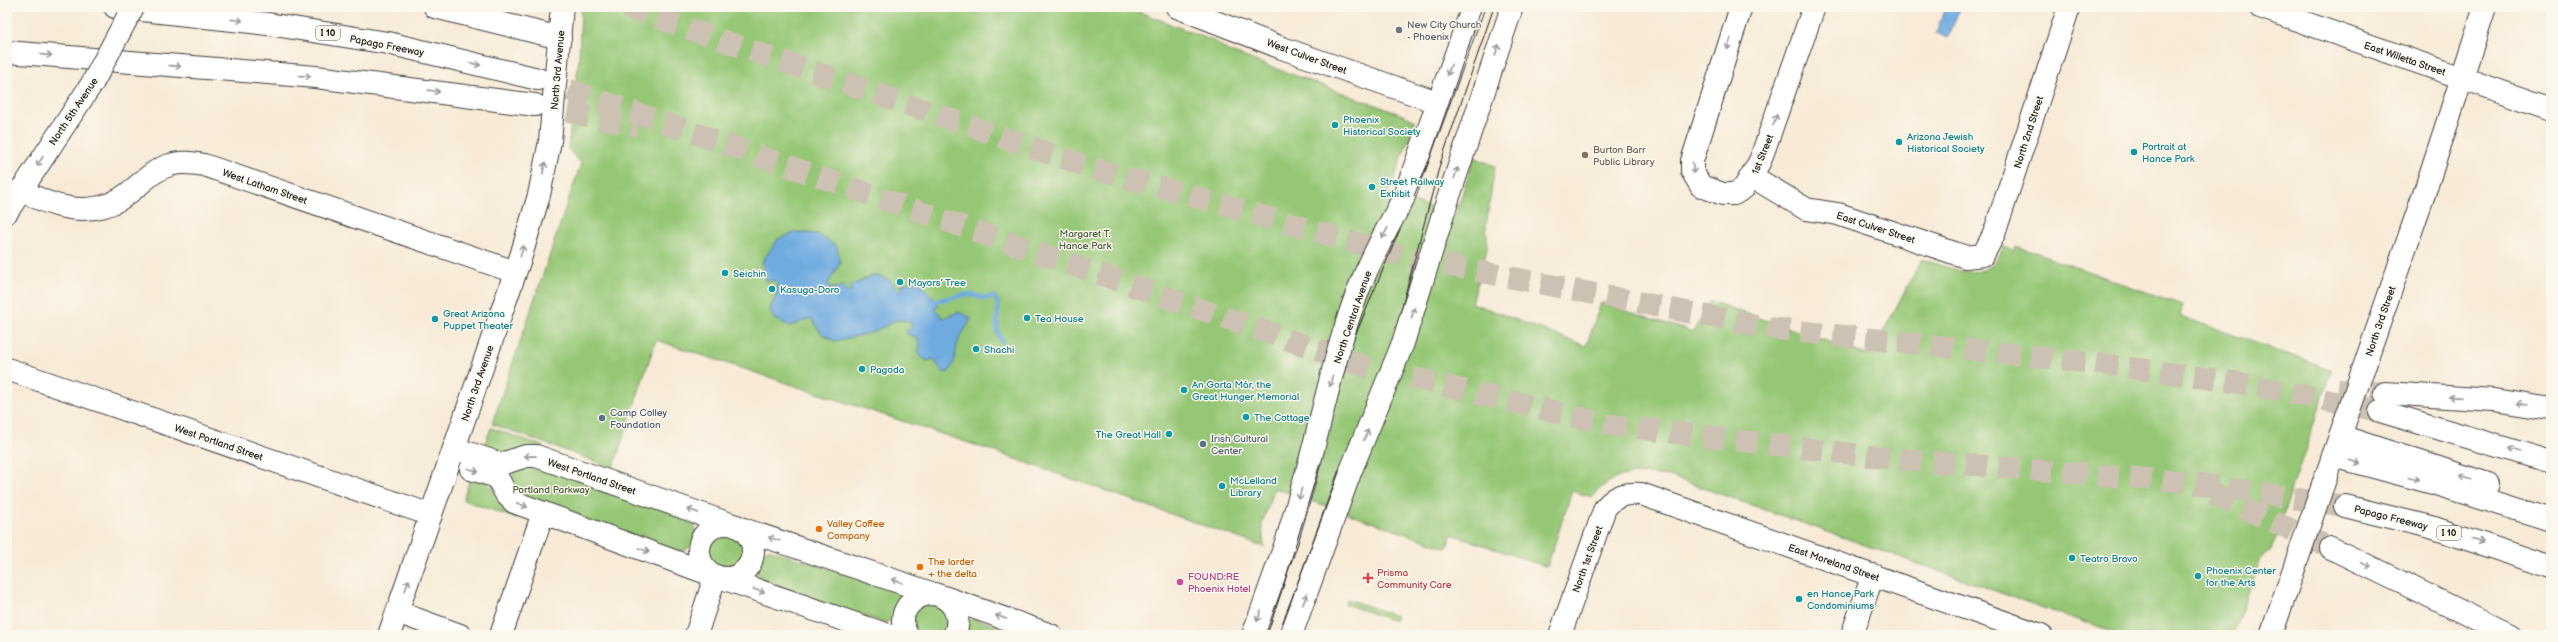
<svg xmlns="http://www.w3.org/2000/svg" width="2558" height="642" viewBox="0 0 2558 642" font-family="'Balsamiq Sans',sans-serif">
<rect width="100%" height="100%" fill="#fbf7ec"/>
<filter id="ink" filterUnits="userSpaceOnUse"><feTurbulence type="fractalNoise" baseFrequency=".025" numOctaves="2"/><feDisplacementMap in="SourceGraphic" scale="8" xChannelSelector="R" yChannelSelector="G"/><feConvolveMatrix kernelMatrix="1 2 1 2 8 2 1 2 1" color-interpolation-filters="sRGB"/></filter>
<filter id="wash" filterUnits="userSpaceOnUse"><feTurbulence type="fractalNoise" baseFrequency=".012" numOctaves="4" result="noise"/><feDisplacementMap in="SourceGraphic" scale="16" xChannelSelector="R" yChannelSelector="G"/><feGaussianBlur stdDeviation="0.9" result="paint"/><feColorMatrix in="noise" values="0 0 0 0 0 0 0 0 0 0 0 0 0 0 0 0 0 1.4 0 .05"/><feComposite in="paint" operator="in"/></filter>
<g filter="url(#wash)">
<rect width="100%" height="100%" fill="#f8ead7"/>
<g fill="#96c776" stroke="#597249">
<path d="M581,7H1127L1216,42L1228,51L1408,117L1415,121L1389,193L1455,216L1474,157L1495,166L1486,225L1488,246L1472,303L1586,346L1601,303L1693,332L1710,301L1870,356L1922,259C1950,268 1991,288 2003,246L2014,251L2016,246L2183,305L2180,316L2332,370L2271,551L2260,558L2233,635H2120L1669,476C1635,473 1617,469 1592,497L1572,491L1547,567L1452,534L1446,548L1275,488L1262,523L1264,547L993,451L656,340L613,468L492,424L581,163L568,149L579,59Z"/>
<polygon points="491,428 543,446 542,450 507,457 481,453"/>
<path d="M526,461L691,518C701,532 696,549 679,552L519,499L511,479L514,470Z"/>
<polygon points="472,473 478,475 520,513 517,519 463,500"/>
<circle cx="726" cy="550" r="19"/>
<path d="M768,549L897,591L901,603L894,618L885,623L762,582C753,570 755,557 768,549Z"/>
<polygon points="1347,599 1396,616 1394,621 1345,604"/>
<polygon points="928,601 947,611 946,632 943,635 916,635 911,614"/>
<polygon points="974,619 1031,635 959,635 968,621"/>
</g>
<g fill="#6fabe0" stroke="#46647e">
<polygon points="1945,7 1960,7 1949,37 1936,33"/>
<path d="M796,232L818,234L837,247L840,263L828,284L830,289L843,286L846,292H851L850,286L874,275L890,280L899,292L903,284L919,281C925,291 933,296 939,306L935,309L943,318L959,312L971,318C968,327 962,332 959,340C953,354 959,358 948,373L943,372L933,359L927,361L917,354L920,347L917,338L906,333L912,326L909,321L896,320L874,332L835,341L821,333L811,318L790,326L773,318L770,308L776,296L778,284L773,280L766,281L762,262L778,239Z"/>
</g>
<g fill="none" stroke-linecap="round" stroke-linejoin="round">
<polyline stroke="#6fabe0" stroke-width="4.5" points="935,301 969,294 983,298 994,297 998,303 997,331 1002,342"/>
</g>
</g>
<g filter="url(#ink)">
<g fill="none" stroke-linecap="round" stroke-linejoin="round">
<g stroke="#ccc1b2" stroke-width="22" stroke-dasharray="22 11" stroke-linecap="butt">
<polyline points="626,7 1086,166 1406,257 1769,328 2087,362 2240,383 2380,411"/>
<polyline points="538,79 1367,367 1611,425 1886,458 2186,482 2345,506"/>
<polyline points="535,105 638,126"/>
<polyline points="2338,390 2385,393"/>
<polyline points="2213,494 2331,548"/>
</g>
<defs>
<g id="minor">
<polyline points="1177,7 1282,48 1437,102"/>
<polyline points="1741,7 1692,161 1692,171 1701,186 1723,194 1734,194 1744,188 1760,161 1814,7"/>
<polyline points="2260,7 2551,109"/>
<polyline points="1753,177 1806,209 1838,214 1966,257 1983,255 1994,234 2069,7"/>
<path d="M21,189C49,207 89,218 120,199C137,189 151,170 170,165C181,161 193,163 204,165L515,272"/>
<polyline points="7,212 93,82"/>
<polyline points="7,369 431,515"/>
<polyline points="454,448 501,464 526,456 536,456 730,524"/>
<polyline points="471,469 497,477 506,494 514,502 712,575"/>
<circle cx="726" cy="551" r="27"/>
<polyline points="740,528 934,594"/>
<polyline points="722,578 888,635"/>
<polyline points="944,597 1051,635"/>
<polyline points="397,612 460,635"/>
<polyline points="389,635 521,256 539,195 550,141 562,7"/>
<polyline points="501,635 543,513"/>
<polyline points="696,635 715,577"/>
<path d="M907,635C895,613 912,594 934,594C953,598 963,617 954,635"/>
<path d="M1560,635L1605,508C1616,495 1625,493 1641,494L2041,635"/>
<polyline points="1852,635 1873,575"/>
<polyline points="2271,635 2424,194 2485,7"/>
</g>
<g id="major">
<polyline points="1403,199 1473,7"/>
<polyline points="1444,211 1512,7"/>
<polyline points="1253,635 1287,540 1311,457"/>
<polyline points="1291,635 1351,470"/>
</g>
<g id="highway">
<polyline points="115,7 268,24 388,43 538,79"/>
<polyline points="435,7 560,38"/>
<polyline points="7,52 316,77 535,105"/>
<polyline points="2385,393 2494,400 2551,409"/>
<polyline points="2380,411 2551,462"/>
<polyline points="2340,436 2488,484"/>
<polyline points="2333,456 2436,484 2551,520"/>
<polyline points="2345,506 2434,528 2551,567"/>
<polyline points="2331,548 2509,635"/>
</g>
</defs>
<use href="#minor" stroke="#3d3b38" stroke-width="24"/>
<use href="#major" stroke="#3d3b38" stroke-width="24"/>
<use href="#highway" stroke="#3d3b38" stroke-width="24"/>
<use href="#minor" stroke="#fff" stroke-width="22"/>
<use href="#major" stroke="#fff" stroke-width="22"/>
<use href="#highway" stroke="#fff" stroke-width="22"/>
<g stroke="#1c1c1c" stroke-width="1">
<polyline points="1267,635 1284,584 1321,460 1352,343 1430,158 1482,7"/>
<polyline points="1278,635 1341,467 1395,333 1440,164 1494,7"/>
</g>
<defs>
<polyline id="minor-bridge" points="93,82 133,7"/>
<g id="major-bridge">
<path d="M1311,457C1326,400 1338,341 1360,286C1372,256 1388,227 1403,199"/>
<polyline points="1351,470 1403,343 1444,211"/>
</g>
</defs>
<use href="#minor-bridge" stroke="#3d3b38" stroke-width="24" stroke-linecap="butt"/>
<use href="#major-bridge" stroke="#3d3b38" stroke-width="24" stroke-linecap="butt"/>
<use href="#minor-bridge" stroke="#fff" stroke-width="22"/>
<use href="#major-bridge" stroke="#fff" stroke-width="22"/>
</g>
<defs><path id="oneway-shaft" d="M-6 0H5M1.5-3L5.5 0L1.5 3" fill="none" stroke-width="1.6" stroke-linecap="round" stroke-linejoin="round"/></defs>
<g stroke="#999">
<use href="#oneway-shaft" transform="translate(237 20) rotate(6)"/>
<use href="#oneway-shaft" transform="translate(1729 44) rotate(108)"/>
<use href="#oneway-shaft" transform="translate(1497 50) rotate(-71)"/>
<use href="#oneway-shaft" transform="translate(46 55) rotate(4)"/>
<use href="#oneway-shaft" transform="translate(475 64) rotate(13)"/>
<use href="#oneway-shaft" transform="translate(175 66) rotate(4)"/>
<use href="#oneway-shaft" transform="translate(1449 70) rotate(111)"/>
<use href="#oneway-shaft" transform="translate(305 76) rotate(4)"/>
<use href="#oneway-shaft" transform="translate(434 91) rotate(8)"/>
<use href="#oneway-shaft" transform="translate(1775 120) rotate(-71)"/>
<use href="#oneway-shaft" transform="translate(40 161) rotate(124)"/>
<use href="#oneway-shaft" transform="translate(544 168) rotate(-78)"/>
<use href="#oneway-shaft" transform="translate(1693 168) rotate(85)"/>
<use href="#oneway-shaft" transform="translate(1456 173) rotate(-72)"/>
<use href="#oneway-shaft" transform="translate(1385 233) rotate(118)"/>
<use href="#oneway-shaft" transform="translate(522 251) rotate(-73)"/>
<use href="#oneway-shaft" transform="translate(1413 313) rotate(-71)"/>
<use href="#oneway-shaft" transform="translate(1331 381) rotate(105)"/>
<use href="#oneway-shaft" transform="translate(2455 397) rotate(-176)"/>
<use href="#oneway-shaft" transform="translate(2522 404) rotate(-171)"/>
<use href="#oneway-shaft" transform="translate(1366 435) rotate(-66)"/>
<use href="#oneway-shaft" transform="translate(2514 450) rotate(-162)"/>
<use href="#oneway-shaft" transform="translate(530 456) rotate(-179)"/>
<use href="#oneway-shaft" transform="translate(2355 462) rotate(17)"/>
<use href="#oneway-shaft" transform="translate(473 470) rotate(18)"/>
<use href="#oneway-shaft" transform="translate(2466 477) rotate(-162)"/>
<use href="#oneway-shaft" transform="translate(2414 478) rotate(15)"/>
<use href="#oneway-shaft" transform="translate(1300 494) rotate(106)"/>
<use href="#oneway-shaft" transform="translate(522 505) rotate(21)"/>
<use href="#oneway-shaft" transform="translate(693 511) rotate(-161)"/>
<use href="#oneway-shaft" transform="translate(774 539) rotate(-162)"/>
<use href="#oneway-shaft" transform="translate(2478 541) rotate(17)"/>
<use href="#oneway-shaft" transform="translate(644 550) rotate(20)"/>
<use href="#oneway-shaft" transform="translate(2366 565) rotate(26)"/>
<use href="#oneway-shaft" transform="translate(897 581) rotate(-161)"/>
<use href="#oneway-shaft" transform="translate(407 585) rotate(-71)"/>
<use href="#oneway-shaft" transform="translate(759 591) rotate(19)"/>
<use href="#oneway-shaft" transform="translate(1305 599) rotate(-70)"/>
<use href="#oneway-shaft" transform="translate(1259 616) rotate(110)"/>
<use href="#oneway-shaft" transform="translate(1001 617) rotate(-161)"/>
</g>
</g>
<circle fill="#6b7280" stroke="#fbf7ec" stroke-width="1.5" cx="1399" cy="30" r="4"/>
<g fill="#0f9aa8" stroke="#fbf7ec" stroke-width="1.5">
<circle cx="1335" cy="125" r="4"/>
<circle cx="1899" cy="142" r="4"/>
<circle cx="2134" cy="152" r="4"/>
<circle cx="1372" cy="187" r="4"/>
<circle cx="725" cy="273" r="4"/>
<circle cx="900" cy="282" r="4"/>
<circle cx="772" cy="289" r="4"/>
<circle cx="1027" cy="318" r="4"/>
<circle cx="435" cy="319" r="4"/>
<circle cx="976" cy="349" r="4"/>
<circle cx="862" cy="369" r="4"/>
<circle cx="1184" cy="390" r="4"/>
<circle cx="1246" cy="417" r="4"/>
<circle cx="1169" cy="434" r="4"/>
<circle cx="1222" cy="486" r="4"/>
<circle cx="2072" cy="558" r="4"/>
<circle cx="2198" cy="576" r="4"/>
<circle cx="1799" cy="599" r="4"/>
</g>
<circle fill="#8d6e63" stroke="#fbf7ec" stroke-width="1.5" cx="1585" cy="155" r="4"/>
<g fill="#5c6f8a" stroke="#fbf7ec" stroke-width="1.5">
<circle cx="602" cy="418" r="4"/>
<circle cx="1203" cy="444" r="4"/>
</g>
<g fill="#e8710a" stroke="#fbf7ec" stroke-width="1.5">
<circle cx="819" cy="529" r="4"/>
<circle cx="920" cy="567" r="4"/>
</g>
<path fill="#e0444e" stroke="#fbf7ec" stroke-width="1.5" d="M1366 572h4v4h4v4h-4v4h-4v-4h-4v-4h4z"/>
<circle fill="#d1479c" stroke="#fbf7ec" stroke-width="1.5" cx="1180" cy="582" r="4"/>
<g text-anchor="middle" stroke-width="3" stroke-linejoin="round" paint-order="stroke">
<g fill="#fbf7ec" stroke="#5f5e5a" stroke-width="1">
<rect x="316" y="26" width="24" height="14" rx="3"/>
<rect x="2437" y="526" width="24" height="14" rx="3"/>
</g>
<g font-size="9" font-weight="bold" fill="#1c1c1c">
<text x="328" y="36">I 10</text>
<text x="2449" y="536">I 10</text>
</g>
<g font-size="10" fill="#5b616d" stroke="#fbf7ec" text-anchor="start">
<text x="1407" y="28">New City Church<tspan x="1407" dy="12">- Phoenix</tspan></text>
</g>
<g font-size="10" fill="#1c1c1c" stroke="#fbf7ec">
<text transform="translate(387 45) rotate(11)" y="4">Papago Freeway</text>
<text transform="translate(1307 56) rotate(20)" y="4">West Culver Street</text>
<text transform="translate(2405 58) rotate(19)" y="4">East Willetta Street</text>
<text transform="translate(557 70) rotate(-85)" y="4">North 3rd Avenue</text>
<text transform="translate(73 111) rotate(-56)" y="4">North 5th Avenue</text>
<text transform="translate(2028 132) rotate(-72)" y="4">North 2nd Street</text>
<text transform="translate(1762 154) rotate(-68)" y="4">1st Street</text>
<text transform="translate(265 186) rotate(19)" y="4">West Latham Street</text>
<text transform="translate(1876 227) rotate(18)" y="4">East Culver Street</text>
<text transform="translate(1352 317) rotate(-71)" y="4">North Central Avenue</text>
<text transform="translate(2380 321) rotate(-71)" y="4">North 3rd Street</text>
<text transform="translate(477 383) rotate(-71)" y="4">North 3rd Avenue</text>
<text transform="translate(219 442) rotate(19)" y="4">West Portland Street</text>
<text transform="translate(592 476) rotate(19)" y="4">West Portland Street</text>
<text transform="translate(2391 517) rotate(14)" y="4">Papago Freeway</text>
<text transform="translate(1587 559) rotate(-70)" y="4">North 1st Street</text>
<text transform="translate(1834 562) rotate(19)" y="4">East Moreland Street</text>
</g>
<g font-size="10" fill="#0d838f" stroke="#fbf7ec" text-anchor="start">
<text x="1343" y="123">Phoenix<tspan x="1343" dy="12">Historical Society</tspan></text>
<text x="1907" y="140">Arizona Jewish<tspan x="1907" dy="12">Historical Society</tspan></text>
<text x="2142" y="150">Portrait at<tspan x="2142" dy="12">Hance Park</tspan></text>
<text x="1380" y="185">Street Railway<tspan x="1380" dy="12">Exhibit</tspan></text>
<text x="733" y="277">Seichin</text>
<text x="908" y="286">Mayors’ Tree</text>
<text x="780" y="293">Kasuga-Doro</text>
<text x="443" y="317">Great Arizona<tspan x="443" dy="12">Puppet Theater</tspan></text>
<text x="1035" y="322">Tea House</text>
<text x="984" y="353">Shachi</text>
<text x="870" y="373">Pagoda</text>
<text x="1192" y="388">An Gorta Mór, the<tspan x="1192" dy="12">Great Hunger Memorial</tspan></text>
<text x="1254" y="421">The Cottage</text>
<text x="1161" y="438" text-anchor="end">The Great Hall</text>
<text x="1230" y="484">McLelland<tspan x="1230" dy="12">Library</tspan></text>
<text x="2080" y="562">Teatro Bravo</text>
<text x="2206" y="574">Phoenix Center<tspan x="2206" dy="12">for the Arts</tspan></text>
<text x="1807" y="597">en Hance Park<tspan x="1807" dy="12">Condominiums</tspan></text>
</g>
<g font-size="10" fill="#785e54" stroke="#fbf7ec" text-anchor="start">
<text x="1593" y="153">Burton Barr<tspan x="1593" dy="12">Public Library</tspan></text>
</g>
<g font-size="10" fill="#47583c" stroke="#fbf7ec">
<text x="1085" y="237">Margaret T.<tspan x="1085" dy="12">Hance Park</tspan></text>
<text x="551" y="493">Portland Parkway</text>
</g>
<g font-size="10" fill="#4e5e75" stroke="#fbf7ec" text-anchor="start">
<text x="610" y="416">Camp Colley<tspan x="610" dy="12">Foundation</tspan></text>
<text x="1211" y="442">Irish Cultural<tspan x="1211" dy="12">Center</tspan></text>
</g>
<g font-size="10" fill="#c56008" stroke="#fbf7ec" text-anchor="start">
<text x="827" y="527">Valley Coffee<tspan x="827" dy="12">Company</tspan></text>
<text x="928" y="565">The larder<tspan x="928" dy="12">+ the delta</tspan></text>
</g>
<g font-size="10" fill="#be3a42" stroke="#fbf7ec" text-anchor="start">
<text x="1377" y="576">Prisma<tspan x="1377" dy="12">Community Care</tspan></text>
</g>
<g font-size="10" fill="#b23c85" stroke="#fbf7ec" text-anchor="start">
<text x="1188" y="580">FOUND:RE<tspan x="1188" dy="12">Phoenix Hotel</tspan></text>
</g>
</g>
<rect width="2558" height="642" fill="none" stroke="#fbf7ec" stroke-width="24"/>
</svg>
